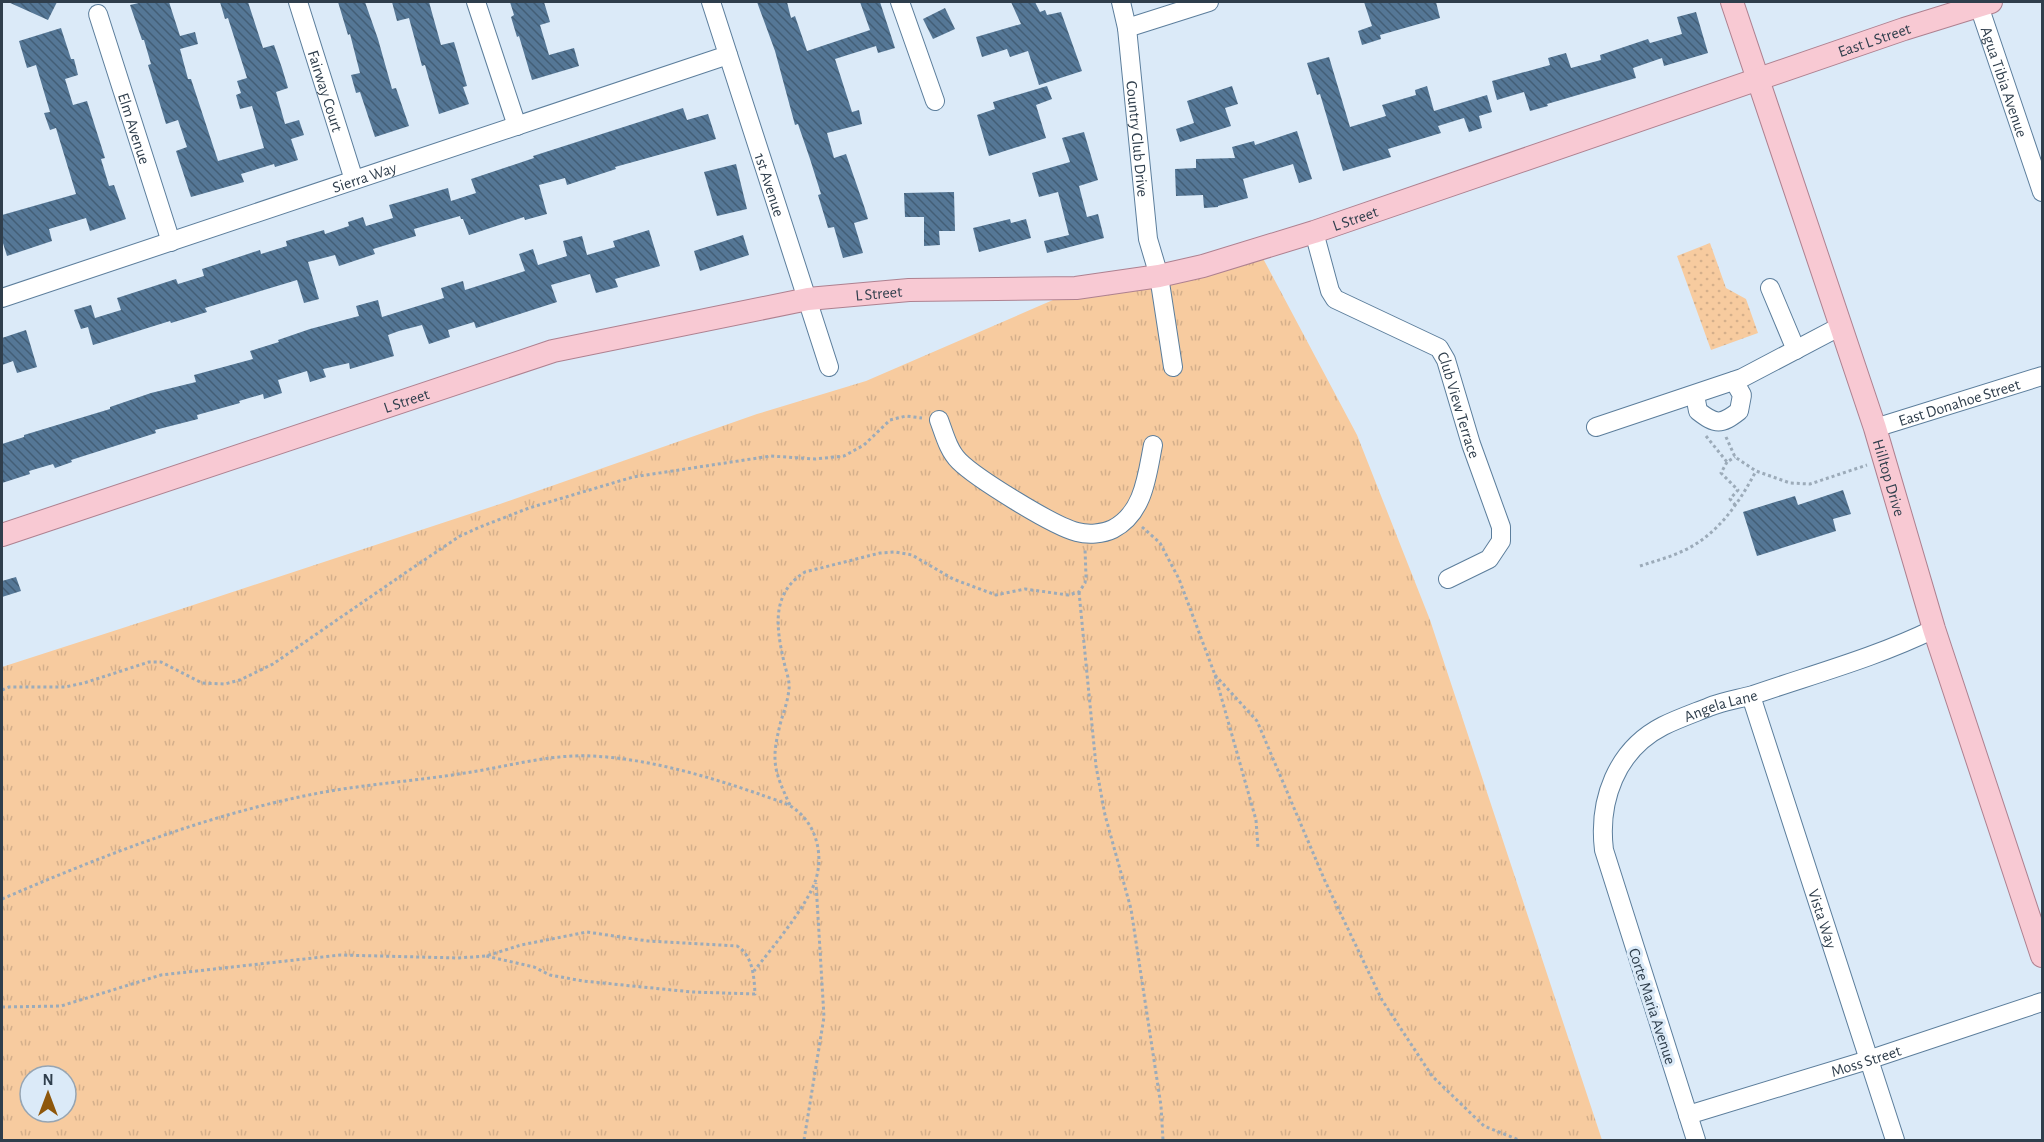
<svg xmlns="http://www.w3.org/2000/svg" width="2044" height="1142" viewBox="0 0 2044 1142" font-family="'Alegreya Sans',sans-serif">
<defs>
<pattern id="grass-tufts" width="24" height="20" patternUnits="userSpaceOnUse" patternTransform="scale(1.5)"><rect width="24" height="20" fill="#f7cb9f"/><path d="M3 7l-1-3M5 7V3M7 7l1-3M15 17l-1-3M17 17v-4M19 17l1-3" fill="none" stroke="#d4af8b"/></pattern>
<pattern id="park-dots" width="8" height="8" patternUnits="userSpaceOnUse" patternTransform="scale(1.5)"><rect width="8" height="8" fill="#f7cb9f"/><path d="M2 2h.1M6 6h.1" fill="none" stroke="#d4af8b" stroke-width="1.8" stroke-linecap="round"/></pattern>
<pattern id="building-back-hatch" width="6" height="6" patternUnits="userSpaceOnUse" patternTransform="scale(1.5)"><rect width="6" height="6" fill="#557796"/><path d="M-1 5l2 2M0 0l6 6M5-1l2 2" fill="none" stroke="#435e76"/></pattern>
</defs>
<rect width="100%" height="100%" fill="#dbeaf8"/>
<path fill="url(#grass-tufts)" fill-rule="evenodd" d="M1258,249L1357,435L1430,620L1602,1140H2V667L163,615L500,504L757,414L866,381L1083,287ZM30,1076H66V1112H30Z"/>
<polygon fill="url(#park-dots)" points="1710,243 1726,288 1746,299 1758,333 1711,350 1677,256"/>
<g fill="url(#building-back-hatch)">
<polygon points="8,2 57,2 48,20"/>
<polygon points="143,2 169,2 180,36 195,32 198,44 180,49 188,79 191,79 218,161 264,148 252,106 240,109 236,95 241,93 237,81 247,78 228,18 225,19 220,2 248,2 263,48 274,45 282,68 288,88 276,92 285,124 299,120 304,135 291,139 298,160 275,167 274,164 241,174 244,182 191,197 176,151 187,147 178,120 166,124 148,65 151,64 144,40 142,40 130,5"/>
<polygon points="338,2 365,2 378,39 392,89 396,88 409,126 375,137 360,92 356,93 351,75 360,73 350,34 348,35"/>
<polygon points="392,2 429,2 441,45 454,42 467,86 463,87 469,104 439,114 425,65 422,66 409,18 397,21"/>
<polygon points="510,2 544,2 550,22 540,25 549,55 574,48 579,66 532,80 519,36 517,37 511,17 514,15"/>
<polygon points="757,2 787,2 791,18 795,16 807,51 870,30 860,2 880,2 895,48 878,53 876,46 835,59 852,112 859,110 862,124 827,133 834,158 846,154 864,206 868,219 854,223 863,253 843,258 834,227 828,228 818,195 821,194 810,159 798,124 795,125 775,51"/>
<polygon points="1011,2 1035,2 1040,12 1045,10 1047,15 1061,12 1082,71 1039,85 1028,51 1010,57 1007,49 982,57 976,37 1021,24"/>
<polygon points="1364,2 1436,2 1440,18 1380,35 1381,39 1362,45 1358,31 1372,26"/>
<polygon points="945,8 955,29 933,39 923,19"/>
<polygon points="1696,12 1708,53 1664,66 1662,58 1633,68 1636,78 1547,104 1548,106 1530,111 1524,92 1497,100 1492,81 1550,65 1548,58 1566,53 1571,68 1601,60 1600,55 1648,39 1650,43 1682,34 1677,17"/>
<polygon points="61,28 71,59 74,59 78,75 65,79 73,105 87,101 105,158 101,159 109,186 114,185 126,219 90,231 86,218 49,229 52,241 7,256 2,240 2,215 76,194 56,128 50,130 44,113 50,112 36,65 27,68 19,41"/>
<polygon points="1329,57 1350,127 1386,116 1382,105 1416,95 1415,90 1427,86 1434,111 1487,95 1492,112 1479,116 1482,128 1469,132 1464,118 1438,126 1441,133 1388,149 1391,157 1343,171 1320,94 1317,95 1307,63"/>
<polygon points="1047,86 1052,99 1036,105 1046,138 989,156 977,115 995,109 993,102"/>
<polygon points="1232,86 1238,104 1225,108 1231,126 1180,142 1176,129 1194,123 1187,101"/>
<polygon points="683,108 687,120 708,114 716,139 615,167 616,169 567,185 565,178 539,185 547,214 525,220 524,217 469,235 463,219 461,219 460,216 414,229 416,236 373,249 375,254 339,266 335,255 308,262 319,299 304,303 297,280 205,308 207,312 171,323 170,321 93,345 88,327 81,329 74,310 91,305 95,318 121,310 117,298 176,279 178,284 204,276 202,269 260,250 261,254 287,246 286,241 324,230 325,234 349,226 348,222 363,217 366,226 393,218 389,205 448,188 451,201 476,193 471,179 534,158 533,156"/>
<polygon points="1297,131 1312,179 1299,183 1293,164 1243,179 1248,198 1218,206 1218,207 1204,208 1203,195 1176,196 1175,169 1196,168 1196,159 1235,158 1232,147 1254,141 1255,145"/>
<polygon points="1084,132 1098,180 1079,186 1087,217 1098,214 1104,238 1047,253 1044,241 1069,235 1058,192 1039,197 1032,173 1070,162 1062,138"/>
<polygon points="736,164 747,209 717,216 704,172"/>
<polygon points="954,192 955,231 939,231 940,245 924,246 924,217 905,217 904,193"/>
<polygon points="1010,219 1011,223 1026,219 1031,238 979,252 973,228"/>
<polygon points="649,230 660,266 615,279 618,287 596,293 590,274 551,285 557,302 476,328 474,322 448,330 450,337 429,344 422,325 399,331 388,335 394,356 350,369 349,363 323,369 326,377 310,382 307,371 278,380 282,393 264,399 263,394 239,401 240,403 197,415 198,419 155,430 156,433 71,460 72,462 55,468 53,464 29,471 30,474 2,483 2,444 24,437 24,435 110,409 110,407 151,393 196,382 194,375 253,359 250,351 279,342 278,340 310,329 359,316 356,306 378,300 382,317 444,298 441,288 463,281 465,290 525,271 519,254 533,249 538,265 567,256 563,241 582,236 587,255 615,247 613,241"/>
<polygon points="743,235 749,255 700,271 694,251"/>
<polygon points="26,330 37,367 17,373 13,361 2,365 2,338"/>
<polygon points="1843,490 1851,514 1833,519 1836,531 1757,556 1743,512 1795,496 1798,505"/>
<polygon points="16,577 21,591 2,597 2,581"/>
</g>
<g fill="none" stroke-linecap="round" stroke-linejoin="round">
<defs>
<g id="minor">
<path id="s1" d="M298,2L354,180"/>
<polyline points="476,2 517,126"/>
<path id="s2" d="M711,2L829,367"/>
<polyline points="900,2 935,101"/>
<path id="s3" d="M1121,2L1127,28L1148,239L1159,276L1173,367"/>
<path id="s4" d="M1979,6L2042,192"/>
<path id="s5" d="M98,14L171,242"/>
<polyline points="1127,28 1209,2"/>
<path id="s6" d="M1314,232L1330,291L1335,299L1439,348L1446,360L1471,444L1501,527V541L1489,559L1448,579"/>
<polyline points="1770,288 1796,350"/>
<path id="s7" d="M2,298L728,55"/>
<path d="M1695,395L1698,411C1716,425 1721,425 1739,411L1742,395L1734,381"/>
<path d="M939,420C944,433 948,450 959,461C976,478 1053,526 1077,532C1088,535 1103,534 1113,529C1144,513 1147,475 1153,445"/>
<polyline points="1596,427 1742,378 1841,326"/>
<path id="s8" d="M1875,428L2042,376"/>
<path id="s9" d="M1751,696L1895,1140"/>
<path id="s10" d="M1688,1115L1868,1060L2042,1002"/>
<path id="s11" d="M1696,1140L1604,850C1598,801 1616,750 1663,726C1677,719 1694,713 1709,707C1724,701 1739,699 1753,695C1814,674 1877,657 1934,629"/>
</g>
<g id="major">
<path id="s12" d="M1732,2L1875,428L1934,629L2042,956"/>
<path id="s13" d="M2,535L553,351L808,299L909,290L1076,288L1159,276L1203,266L1314,232L1904,29L1991,2"/>
</g>
</defs>
<use href="#minor" stroke="#5c7e9c" stroke-width="20"/>
<use href="#major" stroke="#ae8190" stroke-width="24"/>
<g stroke="#9cabb9" stroke-width="3" stroke-dasharray="3 3" stroke-linecap="butt">
<polyline points="1706,436 1727,462 1735,457"/>
<polyline points="1726,437 1735,457 1756,471 1790,483 1810,484 1867,465"/>
<polyline points="1727,462 1721,473 1738,490 1730,499 1736,506"/>
<polyline points="1142,527 1160,543 1179,579 1215,675 1256,820 1258,848"/>
<path d="M1640,566C1655,561 1671,557 1685,550C1718,534 1739,503 1756,471"/>
<polyline points="1079,592 1096,766 1105,815 1131,909 1161,1106 1163,1140"/>
<polyline points="1215,675 1257,721 1325,881 1382,1000 1432,1076 1484,1126 1519,1140"/>
<polyline points="2,690 9,687 65,687 84,683 149,662 161,662 202,683 225,684 240,680 273,664 408,571 460,536 480,527 529,508 633,477 771,456 815,459 844,456 864,445 890,420 906,416 922,418"/>
<path d="M790,805C773,769 771,760 781,721C784,711 788,700 789,689C790,681 786,671 784,662C776,627 771,593 805,572L880,553L895,552L912,555L953,579L996,595L1025,589L1068,595L1079,592L1085,583L1086,576L1085,549"/>
<path d="M2,899C104,855 209,814 319,793C367,784 416,781 465,773C506,767 549,754 591,756C645,758 707,776 759,794C769,798 782,801 792,807C815,822 824,852 816,879C808,905 772,948 754,971"/>
<path d="M2,1007L61,1006L161,975L340,955L458,958L486,956L521,945L587,932L648,941L737,946C753,956 754,976 755,994L692,992L583,981L550,975L534,967L486,956"/>
<polyline points="804,1140 824,1017 816,883"/>
</g>
<use href="#minor" stroke="#fff" stroke-width="18"/>
<use href="#major" stroke="#f8c9d3" stroke-width="22"/>
</g>
<g text-anchor="middle" stroke-width="6" stroke-linejoin="round" paint-order="stroke">
<g font-size="16" fill="#2f3e4c" stroke="#dbeaf8">
<text dy="6" stroke="none"><textPath href="#s13" startOffset="1947">East L Street</textPath></text>
<text dy="6" stroke="none"><textPath href="#s4" startOffset="80">Agua Tibia Avenue</textPath></text>
<text dy="6" stroke="none"><textPath href="#s1" startOffset="93">Fairway Court</textPath></text>
<text dy="6" stroke="none"><textPath href="#s5" startOffset="120">Elm Avenue</textPath></text>
<text dy="6" stroke="none"><textPath href="#s3" startOffset="138">Country Club Drive</textPath></text>
<text dy="6" stroke="none"><textPath href="#s7" startOffset="382">Sierra Way</textPath></text>
<text dy="6" stroke="none"><textPath href="#s2" startOffset="192">1st Avenue</textPath></text>
<text dy="6" stroke="none"><textPath href="#s13" startOffset="1398">L Street</textPath></text>
<text dy="6" stroke="none"><textPath href="#s13" startOffset="912">L Street</textPath></text>
<text dy="6" stroke="none"><textPath href="#s13" startOffset="426">L Street</textPath></text>
<text dy="6" stroke="none"><textPath href="#s8" startOffset="88">East Donahoe Street</textPath></text>
<text dy="6" stroke="none"><textPath href="#s6" startOffset="246">Club View Terrace</textPath></text>
<text dy="6" stroke="none"><textPath href="#s12" startOffset="501">Hilltop Drive</textPath></text>
<text dy="6" stroke="none"><textPath href="#s11" startOffset="512">Angela Lane</textPath></text>
<text dy="6" stroke="none"><textPath href="#s9" startOffset="234">Vista Way</textPath></text>
<text transform="translate(1653 1006) rotate(72)" y="6">Corte Maria Avenue</text>
<text dy="6" stroke="none"><textPath href="#s10" startOffset="186">Moss Street</textPath></text>
</g>
</g>
<rect width="2044" height="1142" fill="none" stroke="#2f3e4c" stroke-width="6"/>
<g transform="translate(48 1094)"><circle r="28" fill="#dbeaf8" stroke="#96a5b3" stroke-width="1.5"/>
<path d="M0-4.5L10 22L0 15L-10 22Z" fill="#8e570c"/>
<text y="-9" font-size="16" font-weight="bold" text-anchor="middle" fill="#2f3e4c">N</text>
</g>
</svg>
